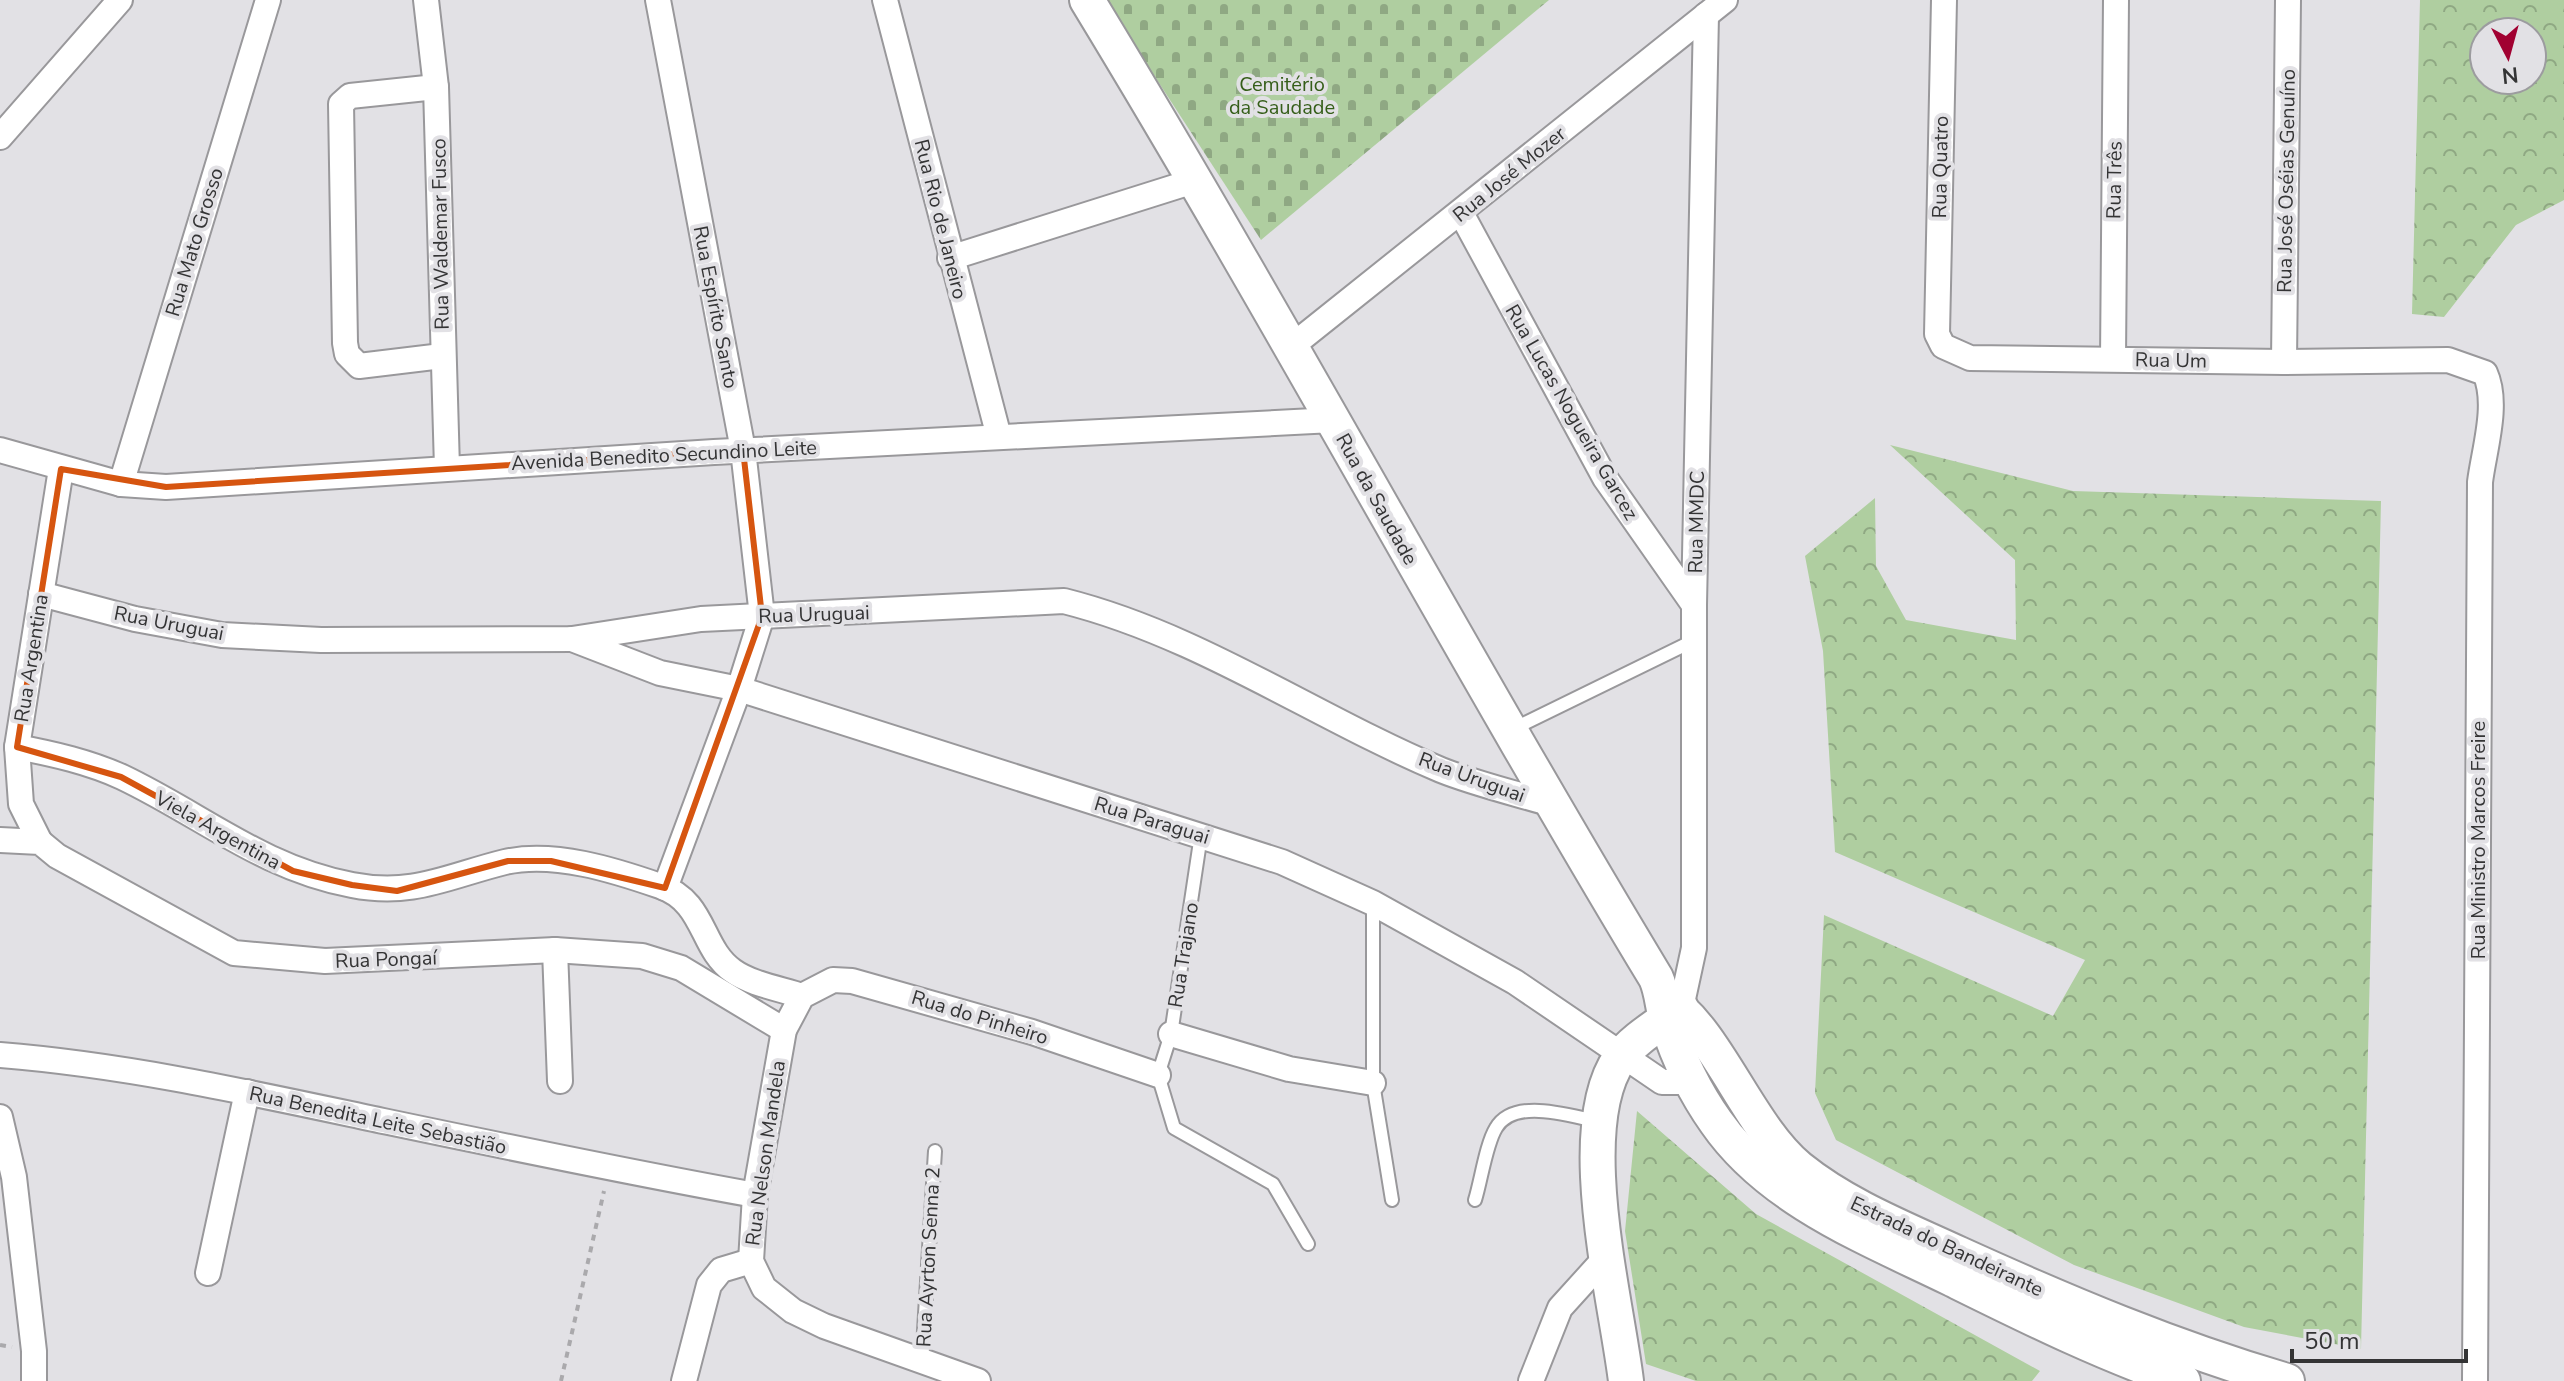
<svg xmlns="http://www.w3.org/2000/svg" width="2564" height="1381" viewBox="0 0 2564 1381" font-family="'Nunito Sans',sans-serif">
<defs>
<pattern id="forest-crowns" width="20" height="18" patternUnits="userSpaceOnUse" patternTransform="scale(2)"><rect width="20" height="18" fill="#afcea0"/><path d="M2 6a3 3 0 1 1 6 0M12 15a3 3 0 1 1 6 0" fill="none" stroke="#8fa883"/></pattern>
<pattern id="cemetery-stones" width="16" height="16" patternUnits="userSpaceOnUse" patternTransform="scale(2)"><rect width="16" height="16" fill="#afcea0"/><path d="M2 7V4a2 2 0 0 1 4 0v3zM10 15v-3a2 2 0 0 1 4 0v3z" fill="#8fa883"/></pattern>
</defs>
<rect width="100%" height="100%" fill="#e2e1e5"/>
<g fill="url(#forest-crowns)" fill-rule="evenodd">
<path d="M2420,0H2564V200L2516,225L2444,317L2412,314ZM2532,32V80H2484V32Z"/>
<polygon points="1890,445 2073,491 2381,501 2361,1349 2244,1327 2074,1265 1836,1140 1815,1093 1824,915 2053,1016 2085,960 1835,852 1823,651 1805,556 1875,498 1876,566 1906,620 2016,640 2015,560"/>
<polygon points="1637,1111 1756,1214 2040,1371 2032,1381 1696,1381 1646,1364 1625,1231"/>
</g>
<polygon fill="url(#cemetery-stones)" points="1105,0 1549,0 1261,240"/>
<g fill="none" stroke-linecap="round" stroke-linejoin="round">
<defs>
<g id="lane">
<polyline points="1511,730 1695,640"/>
<polyline points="1201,835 1171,1034 1158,1075 1174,1128 1273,1184 1308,1244"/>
<polyline points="1373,903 1373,1083 1392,1200"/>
<path d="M1475,1200C1481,1181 1486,1144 1496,1128C1514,1097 1570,1116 1596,1121"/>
<polyline points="922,1363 935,1151"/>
</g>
<g id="street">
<polyline points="426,0 436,87 447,468"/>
<polyline points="658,0 743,450 762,616 739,689 665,888"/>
<polyline points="885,0 999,437"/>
<path d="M1944,0L1937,334L1943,346L1970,358L2284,362L2448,360L2485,373C2499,404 2484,450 2480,482L2475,1381"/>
<polyline points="436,87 350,96 341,104 345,343 347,354 359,366 442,356"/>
<polyline points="0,137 120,0"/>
<polyline points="1461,213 1605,478 1694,605"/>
<polyline points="950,258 1197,180"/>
<polyline points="1292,346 1725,0"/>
<polyline points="2113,359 2116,0"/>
<polyline points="2284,362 2288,0"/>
<polyline points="0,450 121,484 166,487 714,452 1333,420"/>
<polyline points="121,484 268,0"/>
<path d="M41,594L135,619L222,635L321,640L572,639L701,619L1064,601C1199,635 1313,716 1441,770C1476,784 1515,793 1551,804"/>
<polyline points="572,639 660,673 739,689 1282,862 1373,903 1515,982 1662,1082 1693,1082"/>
<path d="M17,747C54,754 89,762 122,777C202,815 262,868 352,885C413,897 448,876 505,862C554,851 614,870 660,886C706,902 700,948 733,971C751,984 781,989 802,996"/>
<polyline points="0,840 40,842 57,856 234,953 325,961 555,950 642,956 681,968 784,1030"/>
<polyline points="40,842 21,804 17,747 61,469"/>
<polyline points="555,950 560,1081"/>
<polyline points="1681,1008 1694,948 1694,605 1706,15"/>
<polyline points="1171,1034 1289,1069 1373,1083"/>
<path d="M0,1055C125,1065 247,1092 369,1118C498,1145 626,1172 755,1195"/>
<polyline points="0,1117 14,1177 34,1351 34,1381"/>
<polyline points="208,1273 247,1092"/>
<polyline points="684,1381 709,1285 721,1270 751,1261"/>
<polyline points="978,1381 824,1326 793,1311 764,1288 751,1261 755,1195 784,1030 802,996 833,980 852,981 1032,1032 1158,1075"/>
<polyline points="1531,1381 1560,1308 1608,1255"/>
</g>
<g id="secondary">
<path d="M1087,0C1283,322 1461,655 1656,978C1663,994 1662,1008 1668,1025C1678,1058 1696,1094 1716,1122C1770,1200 1868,1238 1950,1278C2027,1316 2103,1354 2183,1381"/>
<path d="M1665,998C1716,1028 1747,1125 1799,1168C1846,1206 1905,1229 1959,1254C2067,1303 2174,1348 2287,1381"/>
<path d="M1626,1381C1616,1298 1571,1128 1620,1058C1633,1039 1662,1023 1681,1008"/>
</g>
</defs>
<use href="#lane" stroke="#99989b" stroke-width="16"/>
<use href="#street" stroke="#99989b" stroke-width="28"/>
<use href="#secondary" stroke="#99989b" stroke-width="38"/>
<g stroke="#aaa9ac" stroke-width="4" stroke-dasharray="6 6" stroke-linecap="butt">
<polyline points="0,1345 12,1347"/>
<polyline points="561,1381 604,1191"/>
</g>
<use href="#lane" stroke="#fff" stroke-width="12"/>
<use href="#street" stroke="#fff" stroke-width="24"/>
<use href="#secondary" stroke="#fff" stroke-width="34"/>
</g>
<path fill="none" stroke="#d65510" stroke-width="6" stroke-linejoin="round" d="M743,450L762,616L665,888L551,861H508L397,891L352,885L293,871L121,777L17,747L61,469L166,487Z"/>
<g text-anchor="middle" stroke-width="8" stroke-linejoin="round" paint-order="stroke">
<g font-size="20" fill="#355e19" stroke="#e2e1e5">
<text x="1282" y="91">Cemitério<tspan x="1282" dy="23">da Saudade</tspan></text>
</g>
<g font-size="20" fill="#343435" stroke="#e2e1e5">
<text transform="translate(1940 167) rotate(-89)" y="7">Rua Quatro</text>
<text transform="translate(1509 174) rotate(-39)" y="7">Rua José Mozer</text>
<text transform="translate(2114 180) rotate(-89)" y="7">Rua Três</text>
<text transform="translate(2286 181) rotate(-89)" y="7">Rua José Oséias Genuíno</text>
<text transform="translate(941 219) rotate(76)" y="7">Rua Rio de Janeiro</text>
<text transform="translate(440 234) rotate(-91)" y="7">Rua Waldemar Fusco</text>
<text transform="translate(194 242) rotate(-73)" y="7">Rua Mato Grosso</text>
<text transform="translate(716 307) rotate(79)" y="7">Rua Espírito Santo</text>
<text transform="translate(2171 360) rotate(1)" y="7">Rua Um</text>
<text transform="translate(1572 412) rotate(60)" y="7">Rua Lucas Nogueira Garcez</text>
<text transform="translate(664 455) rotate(-3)" y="7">Avenida Benedito Secundino Leite</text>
<text transform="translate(1377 499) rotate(61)" y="7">Rua da Saudade</text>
<text transform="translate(1696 522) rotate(-89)" y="7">Rua MMDC</text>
<text transform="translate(814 614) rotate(-2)" y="7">Rua Uruguai</text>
<text transform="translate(169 623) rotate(11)" y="7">Rua Uruguai</text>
<text transform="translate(31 658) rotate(-81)" y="7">Rua Argentina</text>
<text transform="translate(1472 777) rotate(20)" y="7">Rua Uruguai</text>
<text transform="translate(1152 820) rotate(17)" y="7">Rua Paraguai</text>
<text transform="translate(218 830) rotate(29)" y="7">Viela Argentina</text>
<text transform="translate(2478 840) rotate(-90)" y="7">Rua Ministro Marcos Freire</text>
<text transform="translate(1183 955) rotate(-81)" y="7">Rua Trajano</text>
<text transform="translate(386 959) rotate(-2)" y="7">Rua Pongaí</text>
<text transform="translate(980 1017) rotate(17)" y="7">Rua do Pinheiro</text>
<text transform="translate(378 1120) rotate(12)" y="7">Rua Benedita Leite Sebastião</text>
<text transform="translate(765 1153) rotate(-82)" y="7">Rua Nelson Mandela</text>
<text transform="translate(1947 1246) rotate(25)" y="7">Estrada do Bandeirante</text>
<text transform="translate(928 1257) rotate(-87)" y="7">Rua Ayrton Senna 2</text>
</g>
</g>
<g transform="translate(2508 56) rotate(174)"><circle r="38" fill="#e2e1e5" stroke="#9c9c9f" stroke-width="2"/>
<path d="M0-6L14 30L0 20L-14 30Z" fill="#a10131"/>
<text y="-12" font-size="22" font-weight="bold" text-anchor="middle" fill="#343435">N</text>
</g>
<path d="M2292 1349v12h174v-12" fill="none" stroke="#343435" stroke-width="4"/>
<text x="2304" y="1349" font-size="24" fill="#343435" stroke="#e2e1e5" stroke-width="6" paint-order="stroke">50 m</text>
</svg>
